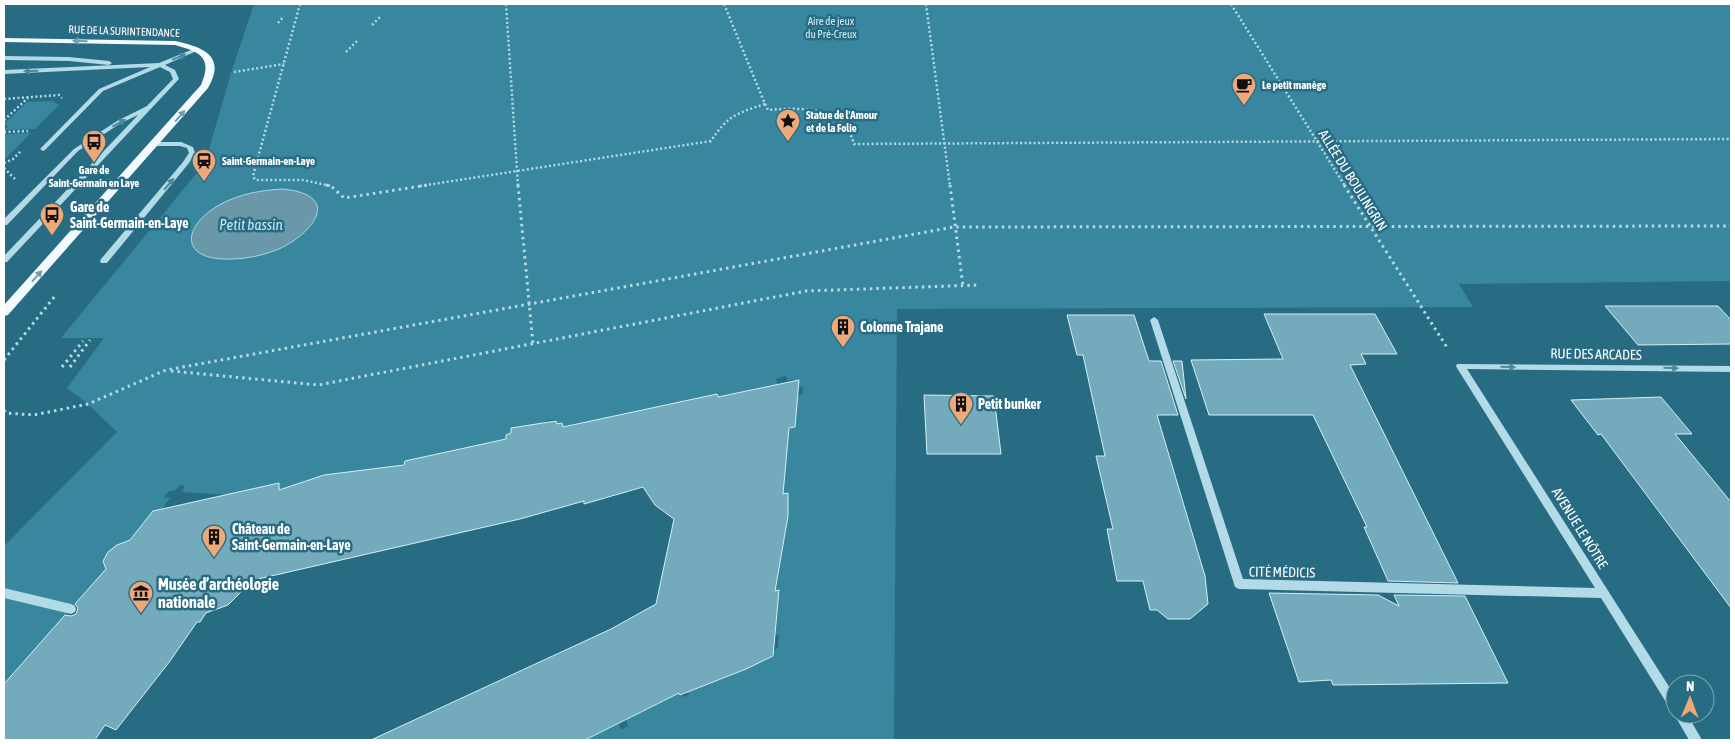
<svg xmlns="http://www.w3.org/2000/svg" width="1735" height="744" viewBox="0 0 1735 744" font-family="'Asap Condensed',sans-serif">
<rect width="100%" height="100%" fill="#286c84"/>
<g fill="#39869f">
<path d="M254,4H1731V281L1459,284L1473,307L897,309L894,740H585L619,724L621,730L628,726L626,719L679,693L682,697L689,695L686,688L778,648L779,635L771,634L779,591H772L777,540H784L785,534L788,493L783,494L789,428L795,427L793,395H802L803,387L798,386V383L792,379L788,382L786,376L776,379L778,385L718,397L717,394L711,395V399L658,406L652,408V412L609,421L607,417L601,419L602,422L564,429L562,423L557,424L555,419L545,421V424L521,429L520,426L511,428V433L506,435V443L469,451V447L462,448L405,461L404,464L278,492L279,483L249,490L247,496L182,492L185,486L180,485L174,491H169L164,497L170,498L137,542C121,537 112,550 103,561L107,570L104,572L4,684V546L117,432L88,404L67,388L104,338H61L205,163L231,73Z"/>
<polygon points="52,101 59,105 35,129 4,130 8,126 4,124 27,102"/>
<polygon points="31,133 4,160 4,134"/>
</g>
<path fill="#6b98a9" stroke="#a7d8e7" d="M283,189C342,195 315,232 279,249C264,255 247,259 231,259C179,261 181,226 221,204C240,194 261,190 283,189Z"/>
<g fill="#74abbc" stroke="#d5eef6">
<polygon points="1605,306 1718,306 1731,320 1731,344 1638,345"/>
<polygon points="1264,314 1375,314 1397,354 1361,354 1366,364 1350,365 1458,583 1388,581 1364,527 1367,527 1313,415 1209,415 1191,360 1283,359"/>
<polygon points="1067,315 1134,315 1149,361 1161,361 1178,415 1157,415 1205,576 1208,604 1190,619 1168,619 1157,610 1150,610 1143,581 1117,581 1107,529 1113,529 1096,456 1105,456 1083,355 1077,355"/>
<polygon points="1173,361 1182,361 1186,399"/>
<polygon points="799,380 795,427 789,428 783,494 788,493 788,516 775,591 779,590 773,656 746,669 680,695 679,693 585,740 371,740 611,629 656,604 674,519 655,505 643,487 584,504 584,501 520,519 245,582 242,591 228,605 206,613 200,622 197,622 170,661 116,730 105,725 95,740 4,740 4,684 65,615 71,616 76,614 78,608 75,604 106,569 103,561 108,552 117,545 130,540 153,511 279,483 279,490 324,475 404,465 405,461 506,439 506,435 511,433 511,428 556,421 557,424 562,423 563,427 717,394 718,397"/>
<polygon points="924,395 994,396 1001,454 927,454"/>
<polygon points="1661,397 1692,434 1675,434 1731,502 1731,608 1601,434 1598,435 1571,400"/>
<polygon points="1269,593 1378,595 1399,606 1394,595 1465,596 1508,683 1333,685 1331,680 1299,682"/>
</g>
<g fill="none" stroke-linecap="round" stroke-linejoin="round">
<g stroke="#b2dae7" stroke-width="2.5" stroke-dasharray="2 2.5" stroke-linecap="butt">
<polyline points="300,4 253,176 255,180 303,180 331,186"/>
<polyline points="506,4 518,186"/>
<polyline points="926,4 950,186"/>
<polyline points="1231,4 1345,186"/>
<polyline points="278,23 284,16"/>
<polyline points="372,25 380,17"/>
<polyline points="346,52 358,40"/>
<polyline points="234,72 284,64"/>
<polyline points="4,99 59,95 62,98"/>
<path d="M765,104L768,110C792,108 827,106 845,126C850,131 852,138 854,144L1731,139"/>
<polyline points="4,120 28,98"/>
<polyline points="4,132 28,131"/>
<polyline points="4,163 13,159 21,151"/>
<polyline points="4,168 15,179"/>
<path d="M420,186L711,141C727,116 737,113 765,104L724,4"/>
</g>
<g stroke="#b2dae7" stroke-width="3" stroke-dasharray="2.5 4" stroke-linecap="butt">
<polyline points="326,185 331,186 344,198 428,185"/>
<polyline points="518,185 533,344"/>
<polyline points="950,185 963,286"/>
<polyline points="1344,185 1448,349"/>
<polyline points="4,360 55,296"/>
<polyline points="62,367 83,341"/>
<polyline points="70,367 90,340"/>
<polyline points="171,371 318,385 806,291 979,285"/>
<polyline points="4,410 6,413 34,415 88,404 166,370 954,227 1731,226"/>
</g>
<g fill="#b2dae7" fill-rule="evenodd">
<polygon points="196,48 201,49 165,65 175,70 179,79 178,80 7,262 4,262 4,256 138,115 121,123 78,151 7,225 4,225 4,219 74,149 117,121 147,106 173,79 170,72 160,67 103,91 45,150 43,151 40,149 41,148 99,89 150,67 4,74 4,70 159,63"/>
<polygon points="4,56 69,57 109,61 112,63 109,65 69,61 4,60"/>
<polygon points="181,142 193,147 195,153 189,163 107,263 101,263 100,261 101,259 183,162 189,153 187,148 180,146 155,146 152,144 155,142"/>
<polygon points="1154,317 1158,320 1243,579 1595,588 1457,368 1456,366 1457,364 1731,366 1731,372 1467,369 1675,696 1675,712 1671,710 1601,598 1239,589 1235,587 1150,320"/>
<polygon points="4,588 71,604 75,606 76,609 75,612 71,614 4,598"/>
<polygon points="1675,712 1675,714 1687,714 1702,740 1689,740 1674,714"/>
</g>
<path fill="#f3fafe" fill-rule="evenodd" d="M4,38L175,41C202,47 227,55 208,88L8,315L4,316V305L201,85C213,57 200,52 175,45L4,42Z"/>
</g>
<defs><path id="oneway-solid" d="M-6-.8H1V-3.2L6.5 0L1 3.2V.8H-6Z" transform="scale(1.25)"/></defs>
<g fill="#6f9eaf">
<use href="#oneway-solid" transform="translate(80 41) rotate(-179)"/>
<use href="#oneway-solid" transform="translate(180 116) rotate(-49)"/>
<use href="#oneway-solid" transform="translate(37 276) rotate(-48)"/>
</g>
<g fill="#4a889d">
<use href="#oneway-solid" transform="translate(179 57) rotate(-23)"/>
<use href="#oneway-solid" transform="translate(31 71) rotate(178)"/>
<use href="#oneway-solid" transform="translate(119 123) rotate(-29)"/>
<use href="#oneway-solid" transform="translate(169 184) rotate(-50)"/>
<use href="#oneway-solid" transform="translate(1508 367) rotate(1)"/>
<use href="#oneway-solid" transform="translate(1671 368) rotate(1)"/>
</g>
<defs>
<symbol id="cafe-pin" viewBox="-11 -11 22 30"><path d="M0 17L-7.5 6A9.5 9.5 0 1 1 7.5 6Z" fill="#efa878" stroke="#286c84"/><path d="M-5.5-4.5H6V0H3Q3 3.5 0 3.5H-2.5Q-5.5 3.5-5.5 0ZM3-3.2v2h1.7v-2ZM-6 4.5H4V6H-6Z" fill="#111"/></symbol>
<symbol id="sight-pin" viewBox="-11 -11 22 30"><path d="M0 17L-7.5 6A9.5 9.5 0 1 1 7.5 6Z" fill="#efa878" stroke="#286c84"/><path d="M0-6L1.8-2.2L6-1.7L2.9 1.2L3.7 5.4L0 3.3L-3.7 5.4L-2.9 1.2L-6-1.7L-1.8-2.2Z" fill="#111"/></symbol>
<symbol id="bus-pin" viewBox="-11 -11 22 30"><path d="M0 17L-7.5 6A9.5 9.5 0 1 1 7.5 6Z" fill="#efa878" stroke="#286c84"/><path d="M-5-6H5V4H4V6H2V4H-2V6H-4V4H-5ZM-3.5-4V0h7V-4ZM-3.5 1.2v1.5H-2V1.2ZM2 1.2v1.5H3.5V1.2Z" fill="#111"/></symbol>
<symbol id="station-pin" viewBox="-11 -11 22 30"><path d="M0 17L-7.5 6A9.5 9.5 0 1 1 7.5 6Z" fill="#efa878" stroke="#286c84"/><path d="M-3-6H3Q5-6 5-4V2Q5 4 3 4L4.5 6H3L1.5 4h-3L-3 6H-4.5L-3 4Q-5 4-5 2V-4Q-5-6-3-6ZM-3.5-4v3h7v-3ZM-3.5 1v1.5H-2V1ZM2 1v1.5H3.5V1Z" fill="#111"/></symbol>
<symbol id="building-pin" viewBox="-11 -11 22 30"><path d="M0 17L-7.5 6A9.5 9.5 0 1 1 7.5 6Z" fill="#efa878" stroke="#286c84"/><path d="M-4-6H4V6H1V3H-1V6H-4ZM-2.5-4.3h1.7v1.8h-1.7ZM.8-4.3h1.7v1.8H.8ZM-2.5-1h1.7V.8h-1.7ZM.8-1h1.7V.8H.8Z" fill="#111"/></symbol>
<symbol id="museum-pin" viewBox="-11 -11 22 30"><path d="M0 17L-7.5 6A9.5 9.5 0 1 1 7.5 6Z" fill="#efa878" stroke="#286c84"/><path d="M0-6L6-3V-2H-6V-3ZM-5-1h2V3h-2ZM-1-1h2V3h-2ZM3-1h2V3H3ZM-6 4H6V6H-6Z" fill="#111"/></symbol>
</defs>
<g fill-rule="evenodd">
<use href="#cafe-pin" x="1230" y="71" width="28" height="38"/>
<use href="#sight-pin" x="774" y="107" width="28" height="38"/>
<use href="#bus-pin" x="80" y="128" width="28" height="38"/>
<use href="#station-pin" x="190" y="147" width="28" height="38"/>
<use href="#bus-pin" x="38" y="201" width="28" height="38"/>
<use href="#building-pin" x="829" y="313" width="28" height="38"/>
<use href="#building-pin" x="947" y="390" width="28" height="38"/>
<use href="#building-pin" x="200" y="523" width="28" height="38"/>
<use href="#museum-pin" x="127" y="579" width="28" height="38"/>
</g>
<g text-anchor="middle" stroke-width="5" stroke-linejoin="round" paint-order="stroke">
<g font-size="11" fill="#d5eef6" stroke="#286c84">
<text x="831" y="25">Aire de jeux<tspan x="831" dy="13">du Pré-Creux</tspan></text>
</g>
<g font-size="11" fill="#fff" stroke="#286c84">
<text transform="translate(124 31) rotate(2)" y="4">RUE DE LA SURINTENDANCE</text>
</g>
<g font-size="11" font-weight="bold" fill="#fff" stroke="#286c84" text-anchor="start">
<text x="1262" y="89">Le petit manège</text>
<text x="806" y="119">Statue de l'Amour<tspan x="806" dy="13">et de la Folie</tspan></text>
<text x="222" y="165">Saint-Germain-en-Laye</text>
<text x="94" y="174" text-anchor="middle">Gare de<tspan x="94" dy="13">Saint-Germain en Laye</tspan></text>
</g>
<g font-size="14" fill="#fff" stroke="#286c84">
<text transform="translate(1353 180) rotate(58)" y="5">ALLÉE DU BOULINGRIN</text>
<text transform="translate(1596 354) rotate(1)" y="5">RUE DES ARCADES</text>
<text transform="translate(1580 528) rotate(58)" y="5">AVENUE LE NÔTRE</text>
<text transform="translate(1282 572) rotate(1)" y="5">CITÉ MÉDICIS</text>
</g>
<g font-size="14" font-weight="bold" fill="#fff" stroke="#286c84" text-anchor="start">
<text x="70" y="212">Gare de<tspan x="70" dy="16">Saint-Germain-en-Laye</tspan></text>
<text x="860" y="332">Colonne Trajane</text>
<text x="978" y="409">Petit bunker</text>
<text x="232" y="534">Château de<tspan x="232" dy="16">Saint-Germain-en-Laye</tspan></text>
</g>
<g font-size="15" font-style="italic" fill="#c7e7f1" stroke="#286c84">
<text x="251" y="230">Petit bassin</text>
</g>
<g font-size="16" font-weight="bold" fill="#fff" stroke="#286c84" text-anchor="start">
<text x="158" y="590">Musée d’archéologie<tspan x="158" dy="18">nationale</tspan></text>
</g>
</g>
<rect width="1735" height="744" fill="none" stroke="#ffffff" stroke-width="10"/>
<g transform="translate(1690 699) rotate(1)"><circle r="24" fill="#286c84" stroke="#7ea7b5"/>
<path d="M0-4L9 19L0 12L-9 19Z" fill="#efa878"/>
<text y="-8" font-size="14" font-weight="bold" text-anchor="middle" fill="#ffffff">N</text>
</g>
</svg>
